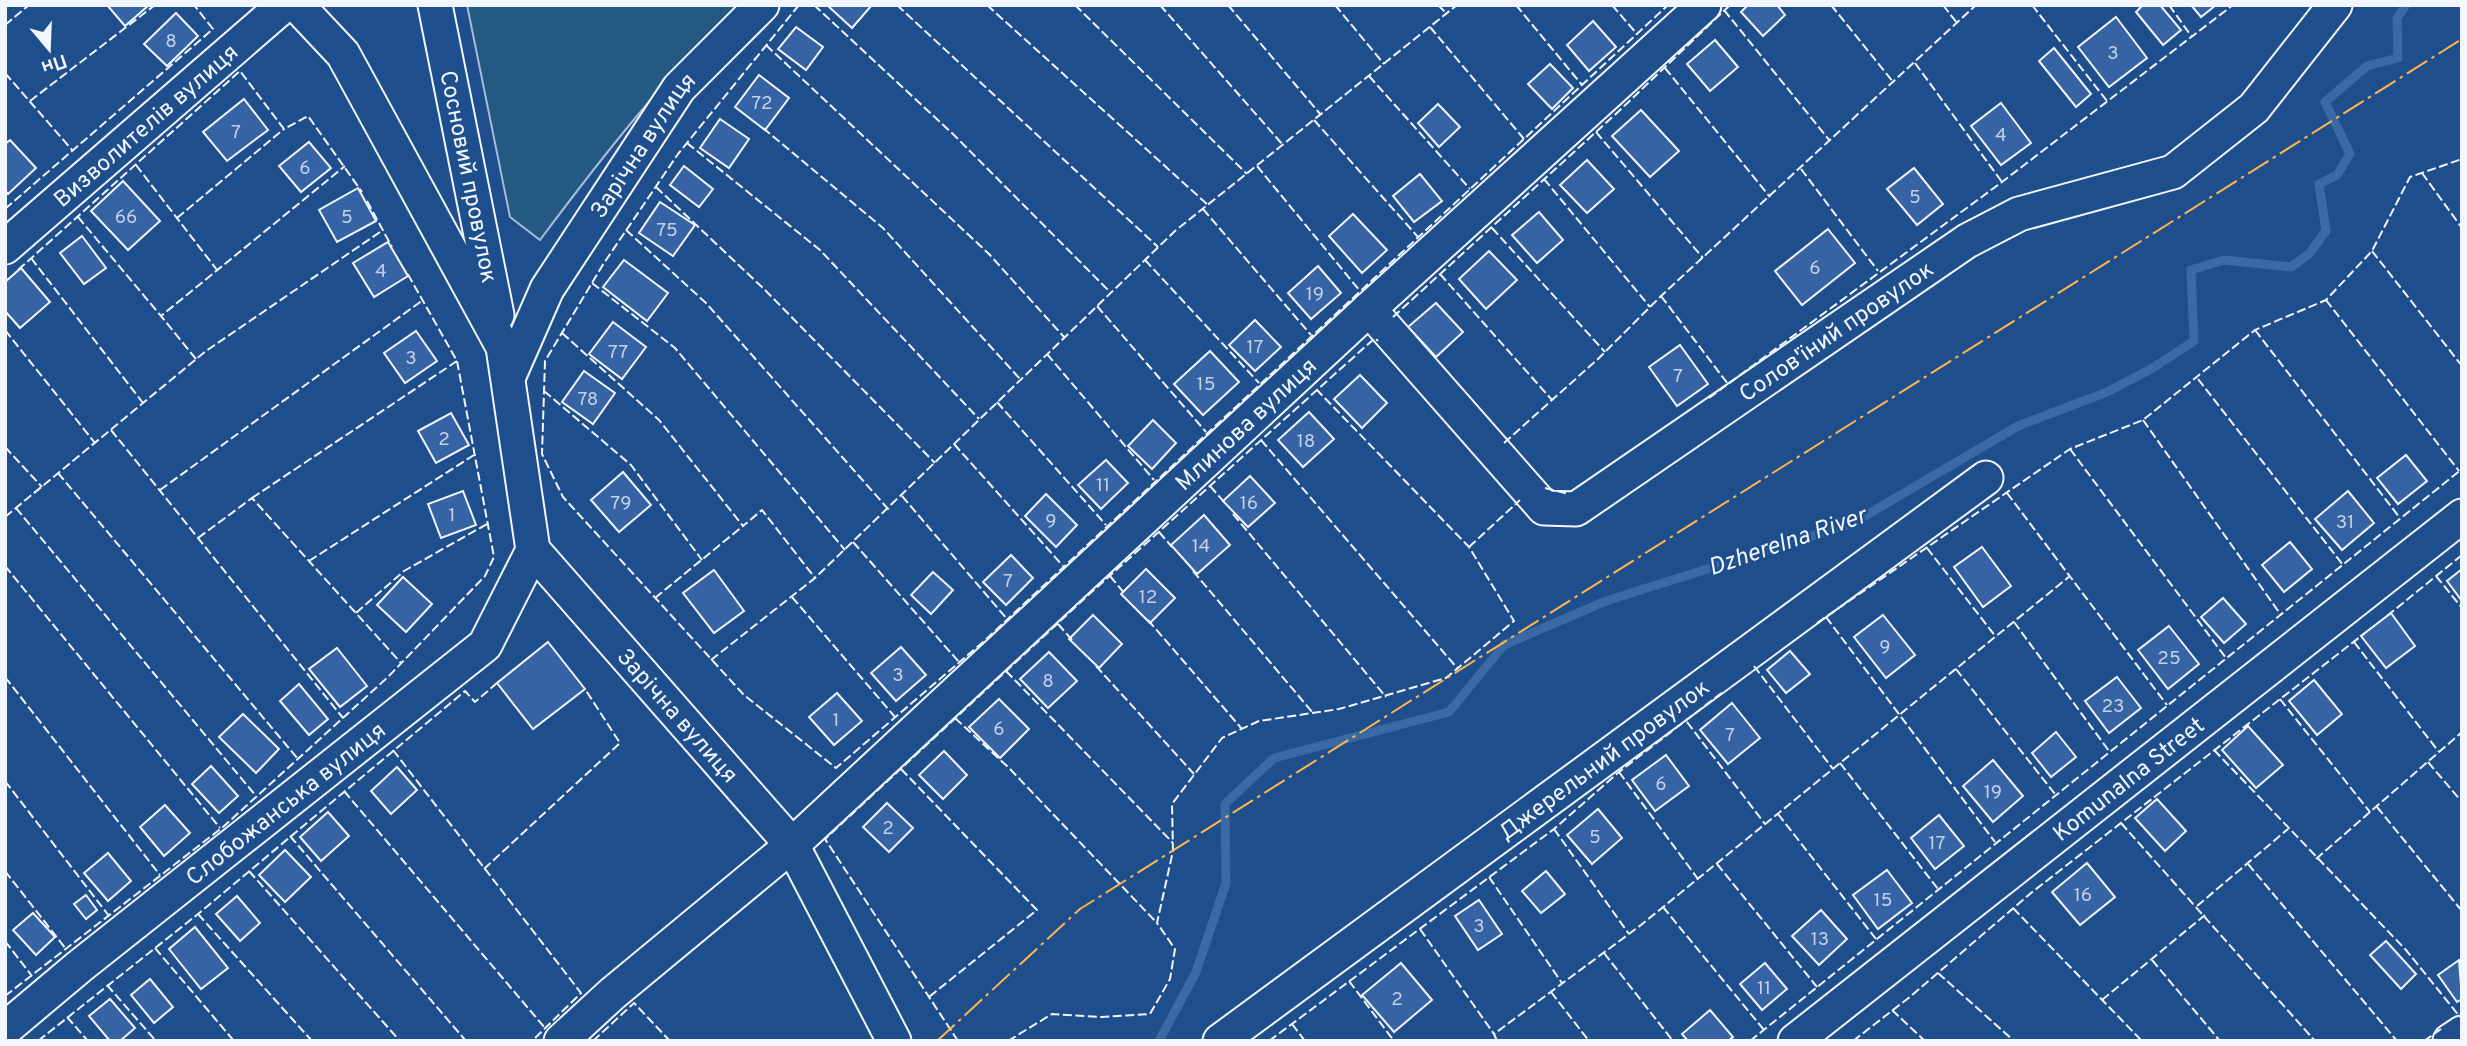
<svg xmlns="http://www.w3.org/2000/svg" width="2467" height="1046" viewBox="0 0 2467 1046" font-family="Overpass,sans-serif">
<rect width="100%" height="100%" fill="#1f4e8c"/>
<path fill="#245a82" stroke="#a8bbd7" stroke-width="2" d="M467,5H741C665,76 602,157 540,240L510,217Z"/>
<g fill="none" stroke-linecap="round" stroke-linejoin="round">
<polyline stroke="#3b69a3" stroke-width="9" points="1159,1041 1196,972 1226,883 1225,804 1274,758 1449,712 1504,645 1606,601 1853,523 2018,426 2107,392 2151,369 2194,341 2191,270 2224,260 2291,267 2309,254 2326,231 2319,184 2337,175 2350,154 2325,102 2367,66 2398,58 2397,18 2406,5"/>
</g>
<g fill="#3563a3" stroke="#f2f6ff" stroke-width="2">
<polygon points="107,5 149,5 125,26"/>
<polygon points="827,5 872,5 852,28"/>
<polygon points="1748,5 1777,5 1785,15 1763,36 1741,12"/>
<polygon points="2143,5 2160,5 2181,30 2163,45 2136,12"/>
<polygon points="2191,5 2216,5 2201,17"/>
<polygon points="176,13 198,36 167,66 144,44"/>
<polygon points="2116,17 2147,58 2109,87 2078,47"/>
<polygon points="1593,21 1616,47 1589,71 1567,45"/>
<polygon points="796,27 823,47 806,70 778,49"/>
<polygon points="1715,40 1738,67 1710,91 1687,64"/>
<polygon points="2054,48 2091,94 2076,107 2039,61"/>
<polygon points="1550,64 1573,88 1552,109 1528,84"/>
<polygon points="759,75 789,98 765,130 735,107"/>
<polygon points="244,99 268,130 227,161 203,132"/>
<polygon points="2001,103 2031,143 2001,165 1971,126"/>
<polygon points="1438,104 1460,127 1439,147 1418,123"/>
<polygon points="1641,110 1679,151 1650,177 1612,136"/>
<polygon points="720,119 749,139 729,168 700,148"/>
<polygon points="10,140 36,168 8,194 5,190 5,144"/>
<polygon points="309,142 331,168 301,192 279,166"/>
<polygon points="1587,160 1614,189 1587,213 1560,185"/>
<polygon points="684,166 713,189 699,207 670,185"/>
<polygon points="1914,168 1943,204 1917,225 1887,189"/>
<polygon points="1420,174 1442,201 1414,222 1393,196"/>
<polygon points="123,181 160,221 128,250 91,211"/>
<polygon points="358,188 376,221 337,242 319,210"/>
<polygon points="660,202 695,225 673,256 639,233"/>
<polygon points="1539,212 1563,240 1537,263 1512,235"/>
<polygon points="1353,214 1387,250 1362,273 1329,236"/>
<polygon points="1828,229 1855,263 1802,305 1775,271"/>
<polygon points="82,236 106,268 84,284 60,253"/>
<polygon points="388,242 408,276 374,297 353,263"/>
<polygon points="1489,251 1517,280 1486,309 1459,279"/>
<polygon points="624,260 668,293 647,321 603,287"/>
<polygon points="1318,266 1341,293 1311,319 1288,293"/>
<polygon points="21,268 50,302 20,328 5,311 5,282"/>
<polygon points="1436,303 1463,332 1436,357 1408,327"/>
<polygon points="1255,320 1281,347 1255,371 1229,345"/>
<polygon points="613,322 646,347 622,379 589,354"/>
<polygon points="416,331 437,361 405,383 384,353"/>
<polygon points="1680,345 1708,384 1677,406 1649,367"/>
<polygon points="1210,351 1239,382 1203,415 1174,384"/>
<polygon points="584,371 615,393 593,424 562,402"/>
<polygon points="1360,375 1387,403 1362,428 1334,399"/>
<polygon points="1309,412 1334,439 1303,467 1278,440"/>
<polygon points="451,413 469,445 436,463 418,431"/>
<polygon points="1153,420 1176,443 1152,469 1128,446"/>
<polygon points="2406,455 2427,481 2398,504 2377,478"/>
<polygon points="1106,460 1128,483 1101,509 1078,485"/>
<polygon points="623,472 651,505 619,532 591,500"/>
<polygon points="1250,476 1275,503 1248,527 1223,501"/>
<polygon points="463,491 476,525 441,538 428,504"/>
<polygon points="2348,491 2374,523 2342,550 2315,519"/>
<polygon points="1046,494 1077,525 1056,547 1025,516"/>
<polygon points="1204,515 1230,545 1197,574 1171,545"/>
<polygon points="2290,542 2312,569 2284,592 2262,565"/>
<polygon points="1982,547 2011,586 1983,607 1954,567"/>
<polygon points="1011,555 1033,578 1006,605 983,582"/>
<polygon points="1146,569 1175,598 1150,623 1121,594"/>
<polygon points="2462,569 2462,601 2447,581"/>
<polygon points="714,570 744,611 714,633 683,593"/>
<polygon points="933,572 953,590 931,614 911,595"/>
<polygon points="403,577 432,604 406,632 377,605"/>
<polygon points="2223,598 2246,624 2224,643 2201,617"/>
<polygon points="2391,613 2415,646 2386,668 2361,636"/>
<polygon points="1093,615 1122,644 1099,668 1069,639"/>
<polygon points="1883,615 1915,655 1886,678 1854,637"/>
<polygon points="2169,626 2199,664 2168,689 2138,650"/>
<polygon points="548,642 585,689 533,729 497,683"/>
<polygon points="901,647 926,675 896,701 871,673"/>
<polygon points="337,648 367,686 340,707 309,669"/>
<polygon points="1790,651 1810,674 1786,693 1767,670"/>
<polygon points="1049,652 1077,681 1048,708 1020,679"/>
<polygon points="2117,677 2141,708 2109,733 2085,701"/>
<polygon points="2314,680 2342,714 2317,735 2289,701"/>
<polygon points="299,684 328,719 309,735 280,701"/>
<polygon points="837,693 862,721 834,745 809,717"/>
<polygon points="999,699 1029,729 1000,758 969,727"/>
<polygon points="1732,703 1760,738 1728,764 1700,730"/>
<polygon points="243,714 279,749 256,773 219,737"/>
<polygon points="2248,726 2283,765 2256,788 2222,750"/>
<polygon points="2056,732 2076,757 2051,777 2032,753"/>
<polygon points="944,751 967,775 943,799 919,775"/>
<polygon points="1666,755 1689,786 1655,811 1632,780"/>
<polygon points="1993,760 2023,796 1993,822 1963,786"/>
<polygon points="211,766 238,796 219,813 192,784"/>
<polygon points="397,767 417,790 391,814 371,791"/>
<polygon points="2157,799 2186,831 2165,851 2135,818"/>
<polygon points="887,803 913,828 889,852 863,827"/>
<polygon points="165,805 190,833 164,856 140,827"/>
<polygon points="1598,809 1622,838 1592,864 1567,835"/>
<polygon points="328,812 349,836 321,861 300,837"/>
<polygon points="1939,815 1964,846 1935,869 1911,838"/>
<polygon points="285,850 311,877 285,902 259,875"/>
<polygon points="108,853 131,881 108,901 84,873"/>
<polygon points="2087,863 2115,897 2080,925 2052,892"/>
<polygon points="1887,870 1912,903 1878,929 1853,895"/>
<polygon points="1546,871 1565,894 1541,913 1522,891"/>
<polygon points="86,895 97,910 86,919 74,904"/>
<polygon points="237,896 260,923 240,941 216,914"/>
<polygon points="1479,900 1502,934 1478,950 1455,916"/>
<polygon points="1821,910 1847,939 1819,965 1792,936"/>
<polygon points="33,913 55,937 36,955 13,930"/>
<polygon points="195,927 228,968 201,989 169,949"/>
<polygon points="2386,941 2416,974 2401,989 2370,955"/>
<polygon points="2459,960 2462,999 2457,1002 2438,975"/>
<polygon points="1401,963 1432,1000 1394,1032 1362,995"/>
<polygon points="1765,963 1787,989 1762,1010 1740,984"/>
<polygon points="150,979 173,1007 154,1023 131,995"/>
<polygon points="110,999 135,1028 120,1041 110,1041 89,1016"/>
<polygon points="1710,1010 1733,1037 1728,1041 1688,1041 1682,1034"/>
</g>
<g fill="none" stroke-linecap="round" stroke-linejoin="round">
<defs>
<g id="minor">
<path id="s1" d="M297,5L343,54L503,347L533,550L792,845L894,1041"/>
<path id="s2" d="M435,5L497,315"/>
<path id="s3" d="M5,247L284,5"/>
<path id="s4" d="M1369,309L1544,508L1576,509L1967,241L2019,214L2173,172L2254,108L2335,5"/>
<path id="s5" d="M508,378L547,289L679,88L762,5"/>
<path id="s6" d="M5,1029L80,966L485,645L533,550"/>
<path id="s7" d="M561,1041L612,994L792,845L1369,309L1704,5"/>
<path id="s8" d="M1220,1041L1986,478"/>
<path id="s9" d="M1795,1041L2462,516"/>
<polyline points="2450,1041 2462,1033"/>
</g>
</defs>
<use href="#minor" stroke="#f2f6ff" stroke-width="37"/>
<use href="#minor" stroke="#1f4e8c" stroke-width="33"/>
<g stroke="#f2f6ff" stroke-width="2" stroke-dasharray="9 3.5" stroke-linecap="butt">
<polyline points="799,5 678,154 604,263 545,361 542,454 563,497 744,695 836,768 983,642 1668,5"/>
<polyline points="814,5 954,135 1111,293"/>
<polyline points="897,5 1158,247"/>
<polyline points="987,5 1208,205"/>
<polyline points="1075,5 1247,174"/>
<polyline points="1160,5 1283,145"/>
<polyline points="1228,5 1321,115"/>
<polyline points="1335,5 1384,64"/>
<polyline points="1438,5 1447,14"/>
<polyline points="1516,5 1582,85"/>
<polyline points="1612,5 1637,34"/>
<polyline points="1831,5 1894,83"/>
<polyline points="1943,5 1957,23"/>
<polyline points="2032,5 2107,101"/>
<polyline points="2169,5 2192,37"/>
<polyline points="2275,5 2276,5"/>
<polyline points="1724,10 1830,141"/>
<polyline points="5,25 29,5"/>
<polyline points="1430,27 1524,139"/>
<polyline points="766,45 989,254 1064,337"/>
<polyline points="1915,63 2002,182"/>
<polyline points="1665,68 1770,197"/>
<polyline points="5,73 73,151"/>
<polyline points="1369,76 1470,189"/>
<polyline points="30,101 155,5"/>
<polyline points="1314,120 1418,237"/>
<polyline points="763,128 883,228 1020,379"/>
<polyline points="1596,132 1703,258"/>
<polyline points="687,143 820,250 979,419"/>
<polyline points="136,165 217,270"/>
<polyline points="1257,166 1360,291"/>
<polyline points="1801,169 1878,271"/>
<polyline points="2422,173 2462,228"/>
<polyline points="1544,179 1650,307"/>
<polyline points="656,187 764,289 935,463"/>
<polyline points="367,201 392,247"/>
<polyline points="5,209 213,29 194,5"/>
<polyline points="1203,209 1311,335"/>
<polyline points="78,217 161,316"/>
<polyline points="177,218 284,129"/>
<polyline points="1492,228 1605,352"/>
<polyline points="626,230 706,303 889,510"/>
<polyline points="2372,251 2462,366"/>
<polyline points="31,258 143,403"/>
<polyline points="1145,260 1259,383"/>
<polyline points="18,270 240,71 284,129 308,116 362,192"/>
<polyline points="1440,274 1552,400"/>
<polyline points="592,283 675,348 845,550"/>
<polyline points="1661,296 1728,384"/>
<polyline points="2326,300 2459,471"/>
<polyline points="1097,306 1206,432"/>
<polyline points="1393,317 1619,111 1730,5"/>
<polyline points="5,330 95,443"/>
<polyline points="2255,330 2400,518"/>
<polyline points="562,333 659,420 743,526 762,510 815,578"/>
<polyline points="1047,354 1154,480"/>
<polyline points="196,359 161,316 345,166"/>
<polyline points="2198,379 2343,565"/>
<polyline points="544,391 631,465 702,560"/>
<polyline points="1709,398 2002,182 2233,5"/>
<polyline points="997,402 1106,525"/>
<polyline points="2143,420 2281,615"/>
<polyline points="111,430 343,718"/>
<polyline points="1261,440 1458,669"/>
<polyline points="1504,443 1599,358 1661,296 1976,5"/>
<polyline points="954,444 1063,566"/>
<polyline points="5,447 42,487"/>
<polyline points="2070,449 2226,658"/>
<polyline points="58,473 298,759"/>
<polyline points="1210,486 1225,503"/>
<polyline points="1545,488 1569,494"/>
<polyline points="160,490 423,300"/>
<polyline points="2007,493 2167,705"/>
<polyline points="902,496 1007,619"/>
<polyline points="252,498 457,361"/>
<polyline points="16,508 256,796"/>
<polyline points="1233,514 1386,697"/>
<polyline points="5,517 206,351 383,230"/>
<polyline points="1159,532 1172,547"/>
<polyline points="198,538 252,498 401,663"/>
<polyline points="853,542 959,662"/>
<polyline points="1469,547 1520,500"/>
<polyline points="1927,548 1996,637"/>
<polyline points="309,561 474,455"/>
<polyline points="5,566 220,828"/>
<polyline points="1193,571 1313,713"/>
<polyline points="1110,576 1125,594"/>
<polyline points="2436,576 2462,608"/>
<polyline points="792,597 895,717"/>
<polyline points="655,598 743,526"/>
<polyline points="356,613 404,571 487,524"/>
<polyline points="2387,616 2462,555"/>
<polyline points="1826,617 1995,842"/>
<polyline points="1148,620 1242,729"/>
<polyline points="2014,622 2109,751"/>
<polyline points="1817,623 2070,449 2143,420 2255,330 2326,300 2372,251 2410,177 2462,159"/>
<polyline points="1058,624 1072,640"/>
<polyline points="2354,642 2439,752"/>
<polyline points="711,660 815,578 1175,231 1457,5"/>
<polyline points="1096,666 1194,774"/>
<polyline points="1754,666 1833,769"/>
<polyline points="1956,669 2055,794"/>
<polyline points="1006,671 1173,843"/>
<polyline points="5,677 160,875"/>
<polyline points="2280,699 2370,812"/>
<polyline points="955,718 1009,768 1157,923"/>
<polyline points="1687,722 1765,824"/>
<polyline points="393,750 581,993 532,1041"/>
<polyline points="2214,750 2406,950 2460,1017"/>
<polyline points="2428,762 2462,802"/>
<polyline points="1840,763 1938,889"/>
<polyline points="901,769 1037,910 929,997"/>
<polyline points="1619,772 1698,879"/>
<polyline points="5,781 109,916"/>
<polyline points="344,791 545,1028"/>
<polyline points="2377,807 2462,911"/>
<polyline points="1778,814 1876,939"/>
<polyline points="2121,823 2315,1041"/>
<polyline points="1554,829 1629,934"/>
<polyline points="290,836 466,1041"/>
<polyline points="2316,859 2462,732"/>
<polyline points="1717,864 1817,987"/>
<polyline points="2248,864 2397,1041"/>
<polyline points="484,869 620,743 585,689"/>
<polyline points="5,871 66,949"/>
<polyline points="249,871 400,1041"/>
<polyline points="1489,877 1562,983"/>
<polyline points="2197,906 2288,829"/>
<polyline points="1663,907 1764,1030"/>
<polyline points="2013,908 2142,1041"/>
<polyline points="198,914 312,1041"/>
<polyline points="1420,929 1494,1034"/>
<polyline points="5,941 32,976"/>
<polyline points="155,948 234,1041"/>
<polyline points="1604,953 1673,1041"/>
<polyline points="2152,960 2220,1041"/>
<polyline points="1938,973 2014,1041"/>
<polyline points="1349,981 1394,1041"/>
<polyline points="107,985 156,1041"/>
<polyline points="1551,992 1589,1041"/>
<polyline points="5,996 223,827 388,677 485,576 494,557 457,361 406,271"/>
<polyline points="2102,1000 2205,915"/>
<polyline points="1892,1010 1925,1041"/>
<polyline points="67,1017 88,1041"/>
<polyline points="1292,1024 1305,1041"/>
<polyline points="38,1041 198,914 465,691 475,702 497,683"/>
<polyline points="593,1041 634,1003 670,1041"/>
<polyline points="958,1041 825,839 1085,598 1375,338 1378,341"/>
<polyline points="1008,1041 1052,1014 1102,1017 1150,1014 1170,979 1175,949 1157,923 1173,851 1172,804 1222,738 1259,721 1339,709 1446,678 1514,621 1469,547 1317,390"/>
<polyline points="1269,1041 1554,829 1619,772 1724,691"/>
<polyline points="1497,1041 1494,1034 1641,925 2070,576"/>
<polyline points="1750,1041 2462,469"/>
<polyline points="1853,1041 1911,996 2031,893 2365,633"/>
<polyline points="2424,1041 2441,1029"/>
</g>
<polyline stroke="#ffb74d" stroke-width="2" stroke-dasharray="24 5 3.5 5" stroke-linecap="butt" points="937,1041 1080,909 2462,39"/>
</g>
<g text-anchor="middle" stroke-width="5" stroke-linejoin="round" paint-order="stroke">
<g font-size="19" fill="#c3d1e8">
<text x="171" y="47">8</text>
<text x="2113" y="59">3</text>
<text x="762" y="109">72</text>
<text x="236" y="138">7</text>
<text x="2001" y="141">4</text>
<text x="305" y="174">6</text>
<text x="1915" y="203">5</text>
<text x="126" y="223">66</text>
<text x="347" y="223">5</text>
<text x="667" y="236">75</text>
<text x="1815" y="274">6</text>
<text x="381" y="277">4</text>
<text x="1315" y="300">19</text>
<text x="1255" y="353">17</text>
<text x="618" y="358">77</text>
<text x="411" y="364">3</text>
<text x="1678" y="382">7</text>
<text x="1206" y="390">15</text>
<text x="588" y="405">78</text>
<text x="444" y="445">2</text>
<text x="1306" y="447">18</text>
<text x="1103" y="491">11</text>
<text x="621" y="509">79</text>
<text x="1249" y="509">16</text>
<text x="452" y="521">1</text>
<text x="1051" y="527">9</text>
<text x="2345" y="528">31</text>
<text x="1201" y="552">14</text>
<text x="1008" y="587">7</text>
<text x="1148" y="603">12</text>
<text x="1885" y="653">9</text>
<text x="2169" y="664">25</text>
<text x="898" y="681">3</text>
<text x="1048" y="687">8</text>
<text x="2113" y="712">23</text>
<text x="836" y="726">1</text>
<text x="999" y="735">6</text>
<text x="1730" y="741">7</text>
<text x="1661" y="790">6</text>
<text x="1993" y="798">19</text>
<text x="888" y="834">2</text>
<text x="1595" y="843">5</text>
<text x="1937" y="849">17</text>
<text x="2083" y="901">16</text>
<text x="1883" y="906">15</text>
<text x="1479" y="932">3</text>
<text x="1820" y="945">13</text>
<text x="1764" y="994">11</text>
<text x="1397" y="1005">2</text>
</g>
<g font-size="23" fill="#f2f6ff" stroke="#1f4e8c">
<text dy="8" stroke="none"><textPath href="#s3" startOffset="186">Визволителів вулиця</textPath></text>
<text dy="8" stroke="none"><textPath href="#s5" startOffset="270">Зарічна вулиця</textPath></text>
<text dy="8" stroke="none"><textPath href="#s2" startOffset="175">Сосновий провулок</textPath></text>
<text dy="8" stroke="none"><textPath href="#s4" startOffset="612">Солов'їний провулок</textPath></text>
<text dy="8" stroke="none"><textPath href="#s7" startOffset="922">Млинова вулиця</textPath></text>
<text dy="8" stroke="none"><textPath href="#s1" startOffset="826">Зарічна вулиця</textPath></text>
<text dy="8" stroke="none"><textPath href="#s8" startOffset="476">Джерельний провулок</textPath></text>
<text dy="8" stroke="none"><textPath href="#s9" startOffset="424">Komunalna Street</textPath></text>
<text dy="8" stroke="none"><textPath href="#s6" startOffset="360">Слобожанська вулиця</textPath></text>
</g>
<g font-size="24" font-style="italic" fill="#f2f6ff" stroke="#1f4e8c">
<text transform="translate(1787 541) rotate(-19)" y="8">Dzherelna River</text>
</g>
</g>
<rect width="2467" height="1046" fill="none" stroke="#f2f6ff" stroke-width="14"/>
<g transform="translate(49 49) rotate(161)" stroke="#1f4e8c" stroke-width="5" paint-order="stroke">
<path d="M0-5L12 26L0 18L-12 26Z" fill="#f2f6ff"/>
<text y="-10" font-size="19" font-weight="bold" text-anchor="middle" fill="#f2f6ff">Пн</text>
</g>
</svg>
